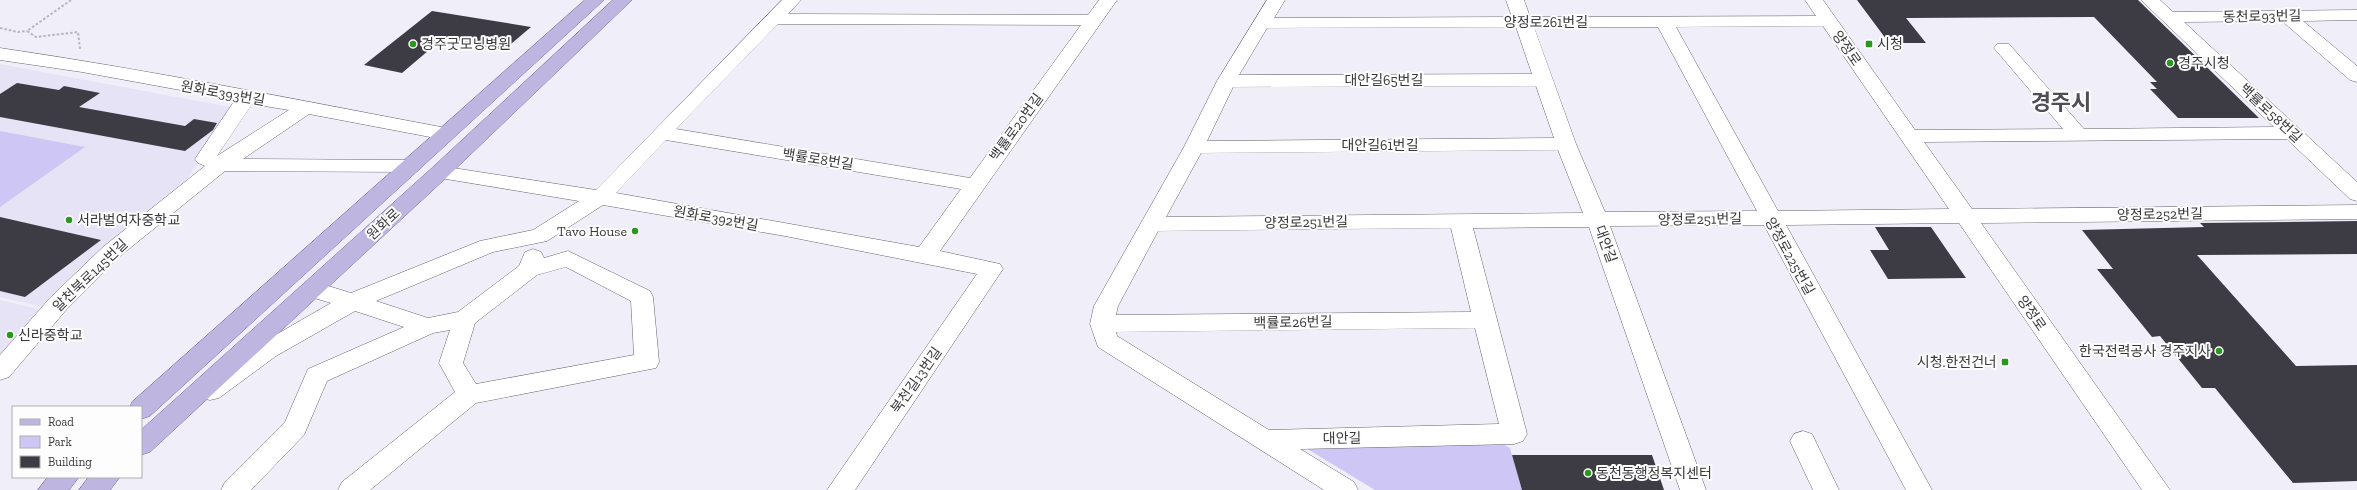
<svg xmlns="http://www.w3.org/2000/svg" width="2357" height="490" viewBox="0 0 2357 490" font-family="'Zilla Slab','Noto Sans KR',serif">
<rect width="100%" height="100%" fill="#f0eff9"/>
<g fill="#e5e3f5">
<polygon points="0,64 235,108 186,180 88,261 43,307 0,297"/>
<polygon points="0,300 42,310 0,359"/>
</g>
<g fill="#cec7f6">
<polygon points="0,131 85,147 0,207"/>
<polygon points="1291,439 1497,441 1510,448 1522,490 1375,490"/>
</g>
<g fill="#3d3c44">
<polygon points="1857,0 2138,0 2259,118 2178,118 2150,89 2157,89 2150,82 2157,82 2094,17 1906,18 1926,43 1889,43"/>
<polygon points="432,11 531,27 504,50 442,39 402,73 364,65"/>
<polygon points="17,83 59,90 64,86 100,93 79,107 185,126 194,119 217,123 213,130 185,151 0,117 0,94"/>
<polygon points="0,217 101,240 25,297 0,291"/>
<polygon points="2357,221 2357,254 2197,255 2296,366 2357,365 2357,481 2293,483 2215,388 2202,388 2160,336 2152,337 2097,269 2113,269 2082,230 2204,227 2200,223"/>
<polygon points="1875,227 1931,227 1966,278 1888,279 1870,250 1889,250"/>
<polygon points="1512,455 1652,455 1664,490 1522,490"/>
</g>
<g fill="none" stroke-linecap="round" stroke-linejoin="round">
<defs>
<g id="minor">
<path d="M782,0H801L788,14L1088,15L1099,0H1117L940,251L1000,264L1003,269L855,490H827L977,274L785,236L603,205L547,241L493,252L376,301L428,318L458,312L519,266L525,252L533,249L541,252L544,258L568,251L650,291L653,297L659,362L656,368L476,403L370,490H338L342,482L455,392L439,363L450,330L433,333L327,381L304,435L251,490H221L225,482L285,422L308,369L404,327L355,311L276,356L219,398L210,400L201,398L198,391L201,384L260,344L331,303L304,295L301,289L304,283L312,281L351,293L480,241L533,230L579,201L440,178L433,177L430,172L433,167L440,166L596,190ZM778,24L1081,25L970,178L676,129ZM666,140L961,189L919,247L616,193ZM566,267L631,301L634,355L476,384L463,363L475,323L537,275Z"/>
<path d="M1267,0H1285L1274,18L1512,17L1506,0H1524L1530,17L1816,16L1805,0H1823L1915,130L2063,129L1994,48L1997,44H2009L2084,129L2274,127L2141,0H2160L2173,12L2357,10V20L2303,21L2357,66V82L2350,80L2282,21L2184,22L2357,182V201L2350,199L2287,139L1924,142L1972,209L2357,205V219L1981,223L2170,490H2142L1959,223L1786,225L1932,490H1906L1764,225L1610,226L1706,490H1680L1589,227L1473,228L1527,434L1523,441L1514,444L1300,449L1354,482L1358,490H1324L1098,347L1090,324L1094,306L1184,147L1217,81ZM1823,26L1949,209L1778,211L1676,27ZM1516,27L1532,74L1239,75L1267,28ZM1534,27H1658L1757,211L1605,212L1576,144ZM1536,86L1554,138L1207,141L1233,87ZM1558,150L1583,213L1166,217L1201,153ZM1451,228L1471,312L1116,315L1118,306L1158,231ZM1475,328L1499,424L1269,430L1117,336L1116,332Z"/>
<path d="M0,48C150,70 298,100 446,128L453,130L456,134L453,138L446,140L309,114L243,159L411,160L418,161L421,166L418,171L411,172L225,171L119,257L66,310L9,377L0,380V355L50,298L103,247L205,166L198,163L195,159L235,100L82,72L0,60ZM252,104L289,110L217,156Z"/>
<polygon points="1803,431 1812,434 1839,490 1813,490 1790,441 1794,434"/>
</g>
<g id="major">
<polygon points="585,0 604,0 150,416 141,419 141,407 130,407 132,402"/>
<polygon points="613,0 632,0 447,177 150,452 141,455 141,430 433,167"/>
<polygon points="48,477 79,477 69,490 38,490"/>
<polygon points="89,477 120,477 110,490 79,490"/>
</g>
</defs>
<use href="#minor" stroke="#66656e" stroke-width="1"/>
<use href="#major" stroke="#73699a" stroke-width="1"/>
<g stroke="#b6b5bd" stroke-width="2" stroke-dasharray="2.5 2" stroke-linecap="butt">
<polyline points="71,0 27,31 36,37 78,32 80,49"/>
<polyline points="0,28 18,32 27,31"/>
</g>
<use href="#minor" fill="#fff" fill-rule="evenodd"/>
<use href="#major" fill="#beb5e1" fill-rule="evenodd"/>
</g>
<g fill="#2b9620" stroke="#fdfdfd" stroke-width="1.5">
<circle cx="413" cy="44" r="4"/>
<rect x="1865" y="40" width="8" height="8" rx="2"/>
<circle cx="2170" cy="63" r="4"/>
<circle cx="69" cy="220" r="4"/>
<circle cx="635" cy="231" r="4"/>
<circle cx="10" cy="335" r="4"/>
<circle cx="2219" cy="351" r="4"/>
<rect x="2001" y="358" width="8" height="8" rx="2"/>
<circle cx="1588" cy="473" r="4"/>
</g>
<g text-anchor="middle" stroke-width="4" stroke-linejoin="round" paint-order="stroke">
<g font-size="14" fill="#39383c" stroke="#fdfdfd">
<text transform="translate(2262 16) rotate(-1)" y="5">동천로93번길</text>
<text x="1546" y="27">양정로261번길</text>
<text transform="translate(1847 48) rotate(55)" y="5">양정로</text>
<text x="1384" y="85">대안길65번길</text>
<text transform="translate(223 93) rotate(10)" y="5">원화로393번길</text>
<text transform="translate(2271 113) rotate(43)" y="5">백률로58번길</text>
<text transform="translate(1016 127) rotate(-54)" y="5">백률로20번길</text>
<text x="1380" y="150">대안길61번길</text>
<text transform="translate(818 159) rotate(9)" y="5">백률로8번길</text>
<text transform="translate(2160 214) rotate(-1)" y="5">양정로252번길</text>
<text transform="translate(716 218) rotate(10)" y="5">원화로392번길</text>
<text transform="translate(1700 219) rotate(-1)" y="5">양정로251번길</text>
<text transform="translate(1306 222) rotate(-1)" y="5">양정로251번길</text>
<text transform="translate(383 224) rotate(-43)" y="5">원화로</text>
<text transform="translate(1606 244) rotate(70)" y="5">대안길</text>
<text transform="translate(1790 256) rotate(61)" y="5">양정로225번길</text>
<text transform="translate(90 275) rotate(-44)" y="5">알천북로145번길</text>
<text transform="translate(2032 313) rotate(55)" y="5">양정로</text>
<text transform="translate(1293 322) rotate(-1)" y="5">백률로26번길</text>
<text transform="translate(916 380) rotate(-55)" y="5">북천길13번길</text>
<text transform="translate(1342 438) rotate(-1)" y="5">대안길</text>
</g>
<g font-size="14" fill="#39383c" stroke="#fdfdfd" text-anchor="start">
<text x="421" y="49">경주굿모닝병원</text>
<text x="1877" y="49">시청</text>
<text x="2178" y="68">경주시청</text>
<text x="77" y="225">서라벌여자중학교</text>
<text x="627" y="236" text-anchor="end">Tavo House</text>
<text x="18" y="340">신라중학교</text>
<text x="2211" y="356" text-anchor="end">한국전력공사 경주지사</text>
<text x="1997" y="367" text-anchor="end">시청.한전건너</text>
<text x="1596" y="478">동천동행정복지센터</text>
</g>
<g font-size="22" font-weight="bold" fill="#4f4e56" stroke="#fdfdfd">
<text x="2061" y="110">경주시</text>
</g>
</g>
<rect x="12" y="406" width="130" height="72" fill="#fdfdfd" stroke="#afaeb0"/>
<rect x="20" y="419" width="20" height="6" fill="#beb5e1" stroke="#afaeb0"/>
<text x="48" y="426" font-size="12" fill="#39383c">Road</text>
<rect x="20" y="436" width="20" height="12" fill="#cec7f6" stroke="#afaeb0"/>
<text x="48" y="446" font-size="12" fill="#39383c">Park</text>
<rect x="20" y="456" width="20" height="12" fill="#3d3c44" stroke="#afaeb0"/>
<text x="48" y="466" font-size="12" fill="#39383c">Building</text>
</svg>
